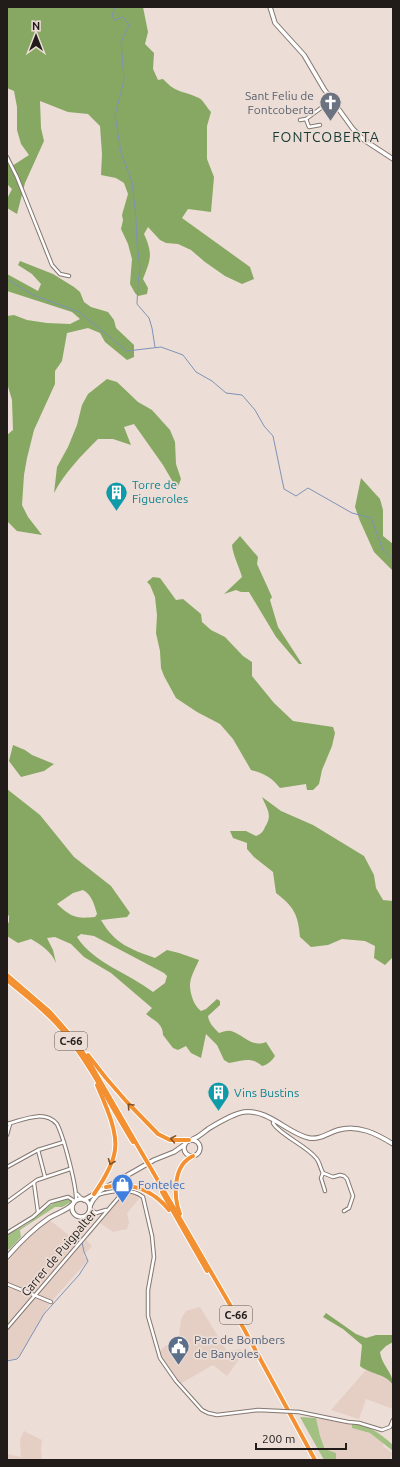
<svg xmlns="http://www.w3.org/2000/svg" width="400" height="1467" viewBox="0 0 400 1467" font-family="Ubuntu,sans-serif">
<rect width="100%" height="100%" fill="#ecddd6"/>
<g fill="#e5cfc4">
<polygon points="125,1188 144,1193 127,1213 129,1223 127,1229 113,1232 100,1223 86,1240 92,1246 83,1256 88,1260 51,1302 18,1358 7,1360 7,1257 40,1224 51,1221 77,1242"/>
<polygon points="200,1307 227,1351 241,1349 242,1355 227,1376 213,1365 178,1385 169,1375 157,1354 165,1346 171,1345 179,1337 181,1319 186,1311"/>
<polygon points="366,1370 373,1372 390,1381 393,1385 393,1409 366,1399 359,1419 331,1410"/>
<polygon points="316,1418 352,1424 352,1428 370,1433 384,1443 383,1446 392,1453 390,1460 336,1460 336,1453 326,1449 320,1436"/>
<polygon points="24,1431 42,1440 41,1450 42,1460 7,1460 7,1454 21,1457 20,1440"/>
</g>
<g fill="#a2c082">
<path d="M72,1199L71,1202L62,1207H55L20,1230L21,1237L9,1250L7,1247V1235C16,1230 27,1225 35,1218C48,1207 51,1201 72,1199Z"/>
<polygon points="300,1417 316,1418 320,1436 325,1449 336,1453 336,1460 324,1460"/>
<path d="M352,1424C369,1425 381,1434 393,1445V1451L370,1433L352,1428Z"/>
</g>
<g fill="#87a862" fill-rule="evenodd">
<path d="M7,7H143L148,32L145,44L154,53L153,69L158,80L163,79C177,94 182,90 199,98C203,100 207,108 211,112L207,126V159L214,177L211,212L188,209L182,218L250,267L254,279L242,284L225,276L205,262L191,250L178,244L166,243L160,240L148,227L144,234C153,254 151,259 143,279L148,288L147,294L138,296L135,293L130,284L132,259L128,244L121,229L123,220L122,215L128,194L124,183L116,178L101,175L102,154L100,126L88,114L68,112L40,101L41,128L44,141L25,183L17,214L7,208V199L12,189L7,184V159L12,166L29,155L21,144L17,130V107L14,91L7,88Z"/>
<polygon points="20,261 53,274 74,287 80,292 84,302 91,307 108,312 114,320 116,328 134,345 134,357 127,360 105,342 100,333 88,328 67,333 62,361 55,371 55,384 34,430 27,458 24,475 22,505 28,517 42,535 17,531 7,521 7,435 13,430 12,400 7,383 7,316 14,315 27,320 47,323 70,324 80,319 72,312 7,291 7,274 38,291 41,284 32,274 18,265"/>
<path d="M107,379L117,382L138,402L152,410L170,430L175,442L176,464L181,479L177,489L163,465L134,424L124,427L131,445L113,439H98C82,455 65,472 54,493L57,467L68,447L77,425L82,405L88,394Z"/>
<polygon points="361,478 380,499 383,510 383,536 393,544 393,571 374,552 360,521 355,507"/>
<path d="M240,536L258,557L257,564L272,597L270,600L278,627L302,664H299L276,637L249,592H241L236,590L224,594L242,577C239,566 233,556 232,545Z"/>
<path d="M153,577L160,578L176,600L183,599L201,614L202,622L211,630L225,637L243,656L252,662V676L274,703L293,721L333,727L335,733L332,746L322,770L319,784L313,790H307L306,784L280,788C272,778 264,773 251,770L233,739L220,724L197,712L176,698L164,676L161,668L160,651L156,633L157,615L155,597L150,585L147,582Z"/>
<polygon points="13,745 25,750 32,755 54,764 44,771 21,777 9,761"/>
<path d="M7,789L40,815L74,857L111,886L130,913L127,917L101,920C115,944 130,949 155,958L167,950L179,953L199,960C196,967 190,977 190,985C190,994 194,1006 201,1011L206,1009L217,999L220,1001V1005L208,1016C209,1023 213,1027 219,1033C223,1032 227,1030 231,1031C244,1035 252,1048 266,1042L275,1056C272,1061 267,1065 262,1066C251,1056 243,1061 229,1063L224,1060L217,1045L206,1034L201,1058L191,1053L186,1046L178,1050L173,1048L163,1035C163,1023 154,1021 146,1014L152,1008L111,973L84,957L71,944L55,937L47,938L53,950L56,963C51,951 41,945 31,939L18,943L7,936V924L9,922V916L7,914ZM83,890C92,895 94,904 97,914L95,917C76,919 71,917 57,904L73,893ZM81,934L94,936L164,973L167,976L165,983L153,992C130,974 92,962 77,937Z"/>
<path d="M262,797L281,811L313,825L364,856L374,875L376,888L383,900L393,901V957L385,965L374,958L375,946L365,941L342,939L328,945L311,947L300,937C298,914 294,907 276,893L273,872L254,857L247,849V843L233,838L230,831H246L256,836C261,834 263,832 265,827C273,815 267,809 262,797Z"/>
<path d="M326,1313L356,1334L366,1338L376,1335H393V1342L386,1346L380,1352C382,1366 393,1372 393,1385C386,1374 370,1374 360,1366L362,1345L343,1329L323,1317Z"/>
</g>
<g fill="none" stroke-linecap="round" stroke-linejoin="round">
<g stroke="#7e93b7" stroke-width="1">
<polyline points="115,7 112,15 114,20 123,17 129,25 121,42 124,80 115,115 121,153 132,182 136,218 137,244 140,268 138,282 137,304 149,318 152,328 155,347"/>
<polyline points="7,279 33,295 79,312 127,351 161,347 183,355 196,372 212,381 226,393 242,395 255,410 264,426 273,436 284,489 296,496 308,488 352,513 371,518 383,550 393,559"/>
<polyline points="80,1226 81,1234"/>
<polyline points="7,1361 17,1359 19,1357 44,1314 79,1275 88,1261 84,1252 82,1242"/>
</g>
<defs>
<g id="street">
<polyline points="306,119 309,127 320,125"/>
<polyline points="300,120 306,119 332,100"/>
<polyline points="7,157 17,177 52,265 60,274 69,276"/>
<path d="M274,1121L273,1123C280,1135 307,1146 316,1158C320,1162 320,1168 323,1173L333,1177L340,1175L344,1176L347,1179L353,1196L349,1208L344,1211"/>
<path d="M7,1124C23,1120 44,1109 57,1124C64,1138 77,1187 76,1201"/>
<polyline points="7,1135 10,1124"/>
<polyline points="38,1150 45,1177"/>
<polyline points="7,1167 38,1150 64,1142"/>
<polyline points="323,1173 321,1178 325,1191"/>
<polyline points="34,1183 38,1212"/>
<polyline points="77,1194 82,1199"/>
<path d="M97,1195C111,1191 131,1187 143,1197L152,1236L154,1257L148,1290V1316L160,1358L176,1381L202,1410L208,1413L217,1415L258,1410L279,1411"/>
<polyline points="7,1202 37,1180 70,1169"/>
<polyline points="90,1209 96,1213 106,1210"/>
<polyline points="7,1233 33,1217 50,1202 68,1197 73,1200 74,1203"/>
<polyline points="7,1284 51,1302"/>
<polyline points="7,1328 125,1190"/>
<polyline points="299,1412 348,1422 359,1423 382,1430 390,1427 393,1420"/>
</g>
<g id="secondary">
<polyline points="270,7 275,23 304,55 324,89 353,129 364,140 393,159"/>
<path d="M193,1139C199,1137 203,1133 208,1129C218,1123 232,1114 244,1112C269,1109 288,1134 309,1138C320,1140 328,1133 338,1130C358,1124 377,1134 393,1144"/>
<circle cx="192" cy="1148" r="8"/>
<circle cx="81" cy="1208" r="9"/>
<polyline points="84,1200 154,1160 174,1152 184,1145"/>
<polyline points="90,1206 93,1200 99,1193"/>
<path d="M7,1257C20,1242 33,1229 49,1218C57,1213 66,1211 73,1204"/>
</g>
<g id="highway">
<polyline points="7,975 50,1012 72,1037 88,1060 143,1155"/>
<path d="M7,980C26,996 47,1011 63,1031C91,1065 110,1105 133,1142"/>
<polyline points="88,1055 106,1078 126,1101 158,1134 170,1140 189,1140"/>
<polyline points="153,1172 244,1329 315,1460"/>
<path d="M106,1187C131,1182 153,1190 169,1210"/>
<polyline points="162,1192 207,1271"/>
<path d="M94,1194C103,1181 113,1165 115,1150C118,1130 104,1102 97,1085"/>
<path d="M180,1214C173,1196 173,1165 193,1156"/>
</g>
</defs>
<use href="#street" stroke="#847770" stroke-width="4.5"/>
<use href="#secondary" stroke="#847770" stroke-width="5.5"/>
<use href="#highway" stroke="#fff" stroke-width="6"/>
<use href="#street" stroke="#fff" stroke-width="2.5"/>
<use href="#secondary" stroke="#fff" stroke-width="3.5"/>
<use href="#highway" stroke="#f39032" stroke-width="4"/>
<defs>
<polyline id="street-bridge" points="279,1411 299,1412"/>
<polyline id="highway-bridge" points="143,1155 153,1172"/>
</defs>
<use href="#street-bridge" stroke="#847770" stroke-width="4.5" stroke-linecap="butt"/>
<use href="#highway-bridge" stroke="#fff" stroke-width="6" stroke-linecap="butt"/>
<use href="#street-bridge" stroke="#fff" stroke-width="2.5"/>
<use href="#highway-bridge" stroke="#f39032" stroke-width="4"/>
</g>
<defs><path id="oneway-chevron" d="M-2-3.5L2.5 0L-2 3.5" fill="none" stroke-width="1.6" stroke-linecap="round" stroke-linejoin="round"/></defs>
<g stroke="#7f5024">
<use href="#oneway-chevron" transform="translate(130 1106) rotate(-133)"/>
<use href="#oneway-chevron" transform="translate(173 1139) rotate(-170)"/>
<use href="#oneway-chevron" transform="translate(111 1162) rotate(112)"/>
</g>
<defs>
<symbol id="church-pin" viewBox="-11 -11 22 30"><path d="M0 17L-7.5 6A9.5 9.5 0 1 1 7.5 6Z" fill="#6b7280" stroke="#ecddd6"/><path d="M-1.2-6h2.4v3.5h3.3v2.4h-3.3V6h-2.4V-.1h-3.3v-2.4h3.3Z" fill="#fff"/></symbol>
<symbol id="building-pin" viewBox="-11 -11 22 30"><path d="M0 17L-7.5 6A9.5 9.5 0 1 1 7.5 6Z" fill="#0f9aa8" stroke="#ecddd6"/><path d="M-4-6H4V6H1V3H-1V6H-4ZM-2.5-4.3h1.7v1.8h-1.7ZM.8-4.3h1.7v1.8H.8ZM-2.5-1h1.7V.8h-1.7ZM.8-1h1.7V.8H.8Z" fill="#fff"/></symbol>
<symbol id="shop-pin" viewBox="-11 -11 22 30"><path d="M0 17L-7.5 6A9.5 9.5 0 1 1 7.5 6Z" fill="#3f7fe0" stroke="#ecddd6"/><path d="M-5-2.5h2.3a2.7 3.5 0 0 1 5.4 0H5L5.5 6h-11ZM-1.5-2.5h3a1.5 2.3 0 0 0-3 0Z" fill="#fff"/></symbol>
<symbol id="civic-pin" viewBox="-11 -11 22 30"><path d="M0 17L-7.5 6A9.5 9.5 0 1 1 7.5 6Z" fill="#5c6f8a" stroke="#ecddd6"/><path d="M-.6-6.5H3V-4.5H.6V-3L4-1V1h2V6H-6V1h2V-1L-.6-3ZM-1.2 2.5V6h2.4V2.5Z" fill="#fff"/></symbol>
</defs>
<g fill-rule="evenodd">
<use href="#church-pin" x="318" y="90" width="25" height="34"/>
<use href="#building-pin" x="104" y="480" width="25" height="34"/>
<use href="#building-pin" x="206" y="1080" width="25" height="34"/>
<use href="#shop-pin" x="110" y="1172" width="25" height="34"/>
<use href="#civic-pin" x="166" y="1334" width="25" height="34"/>
</g>
<g text-anchor="middle" stroke-width="3.5" stroke-linejoin="round" paint-order="stroke">
<g fill="#ecddd6" stroke="#5e5652" stroke-width="1">
<rect x="55" y="1032" width="32" height="18" rx="3"/>
<rect x="220" y="1306" width="32" height="18" rx="3"/>
</g>
<g font-size="11" font-weight="bold" fill="#211c19">
<text x="71" y="1045">C-66</text>
<text x="236" y="1319">C-66</text>
</g>
<g font-size="12" fill="#5b616d" stroke="#ecddd6" text-anchor="end">
<text x="314" y="100">Sant Feliu de<tspan x="314" dy="14">Fontcoberta</tspan></text>
</g>
<g font-size="12" fill="#0d838f" stroke="#ecddd6" text-anchor="start">
<text x="132" y="489">Torre de<tspan x="132" dy="14">Figueroles</tspan></text>
<text x="234" y="1097">Vins Bustins</text>
</g>
<g font-size="12" fill="#366cbe" stroke="#ecddd6" text-anchor="start">
<text x="138" y="1189">Fontelec</text>
</g>
<g font-size="12" fill="#211c19" stroke="#ecddd6">
<text transform="translate(59 1253) rotate(-50)" y="4">Carrer de Puigpalter</text>
</g>
<g font-size="12" fill="#4e5e75" stroke="#ecddd6" text-anchor="start">
<text x="194" y="1344">Parc de Bombers<tspan x="194" dy="14">de Banyoles</tspan></text>
</g>
<g font-size="14" letter-spacing="1" fill="#183a35" stroke="#ecddd6">
<text x="326" y="142">FONTCOBERTA</text>
</g>
</g>
<rect width="400" height="1467" fill="none" stroke="#211c19" stroke-width="16"/>
<g transform="translate(36 36)" stroke="#ecddd6" stroke-width="3" paint-order="stroke">
<path d="M0-3L7 15L0 10L-7 15Z" fill="#211c19"/>
<text y="-6" font-size="11" font-weight="bold" text-anchor="middle" fill="#211c19">N</text>
</g>
<path d="M256 1443v6h90v-6" fill="none" stroke="#211c19" stroke-width="2"/>
<text x="262" y="1443" font-size="12" fill="#211c19" stroke="#ecddd6" stroke-width="3" paint-order="stroke">200 m</text>
</svg>
